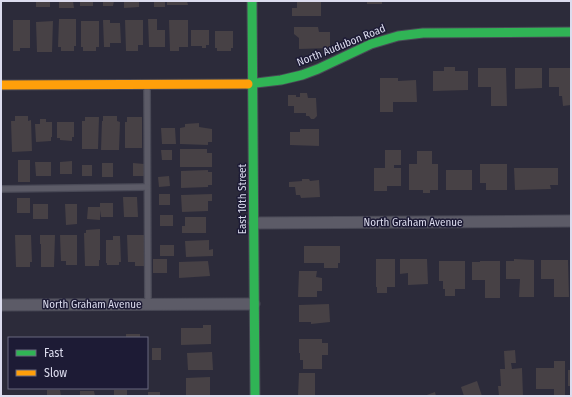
<svg xmlns="http://www.w3.org/2000/svg" width="572" height="397" viewBox="0 0 572 397" font-family="'Fira Sans Condensed',sans-serif">
<rect width="100%" height="100%" fill="#2c2b3a"/>
<g fill="#474145">
<rect x="36" y="1" width="14" height="6"/>
<polygon points="59,1 73,1 74,8 59,8"/>
<rect x="80" y="1" width="13" height="5"/>
<polygon points="103,1 114,1 113,6 103,6"/>
<polygon points="124,1 139,1 139,7 124,8"/>
<rect x="154" y="1" width="11" height="6"/>
<polygon points="167,1 187,1 188,5 167,5"/>
<polygon points="297,1 321,1 321,16 292,16 292,8 297,8"/>
<rect x="367" y="1" width="15" height="3"/>
<polygon points="59,19 76,19 76,46 74,46 74,51 61,51 61,47 58,47"/>
<polygon points="148,19 157,19 157,30 165,30 165,47 149,47"/>
<polygon points="13,20 30,20 30,48 20,48 20,51 13,51"/>
<polygon points="103,20 110,20 110,23 120,23 121,43 110,43 110,47 104,47"/>
<polygon points="125,20 143,20 143,45 138,45 138,51 126,51"/>
<polygon points="169,20 188,20 188,47 179,47 179,51 170,51"/>
<polygon points="53,21 52,52 37,52 36,22"/>
<polygon points="81,21 99,21 99,47 96,47 96,51 83,51 83,47 81,47"/>
<polygon points="294,27 318,27 319,32 330,32 330,48 299,49 299,38 294,34"/>
<polygon points="191,30 209,30 209,45 206,45 206,48 202,48 202,46 191,46"/>
<polygon points="215,31 233,31 233,48 231,48 231,51 217,51 217,48 215,48"/>
<polygon points="444,67 455,67 455,71 468,71 468,90 433,91 433,71 444,71"/>
<polygon points="478,68 506,68 507,106 491,106 491,87 478,87"/>
<polygon points="515,68 542,68 542,88 515,89"/>
<polygon points="549,68 571,68 571,105 563,106 562,96 559,96 559,87 549,87"/>
<polygon points="380,78 398,78 398,81 416,80 417,102 393,102 393,112 380,112"/>
<polygon points="300,93 307,93 308,98 316,98 317,116 314,119 311,119 309,116 306,116 306,113 294,113 294,106 288,106 288,95 296,95 296,97 300,97"/>
<polygon points="15,116 28,116 28,121 31,120 32,151 12,152 11,121 15,121"/>
<polygon points="103,116 117,116 117,121 120,122 119,150 101,150 102,121 103,121"/>
<polygon points="85,117 99,117 98,149 82,149 82,121 85,121"/>
<polygon points="127,117 142,117 142,148 125,148 125,122 127,122"/>
<polygon points="40,119 46,119 46,122 52,122 52,137 51,137 51,141 36,142 35,124 40,124"/>
<polygon points="57,122 74,122 74,137 72,137 72,141 60,140 60,138 57,138"/>
<polygon points="199,123 199,127 212,129 212,142 208,142 208,145 180,144 180,128 185,127 185,124"/>
<polygon points="161,128 175,128 176,144 162,144"/>
<polygon points="300,129 319,129 319,146 290,145 290,132 300,132"/>
<polygon points="180,149 207,149 207,153 212,153 212,167 180,167"/>
<polygon points="161,150 172,150 172,160 162,160"/>
<polygon points="385,150 401,150 401,165 394,165 394,168 401,168 401,186 387,186 387,191 374,191 374,168 385,168"/>
<polygon points="417,151 432,151 432,164 438,164 438,190 430,190 430,193 423,193 423,190 409,190 409,164 417,164"/>
<rect x="18" y="160" width="12" height="22"/>
<polygon points="72,161 72,174 60,174 60,162"/>
<polygon points="35,162 51,162 51,176 36,176"/>
<rect x="102" y="163" width="11" height="14"/>
<polygon points="133,163 144,164 144,176 133,176"/>
<polygon points="480,164 507,164 507,190 486,190 486,183 480,183"/>
<rect x="82" y="165" width="10" height="11"/>
<polygon points="514,168 558,168 558,185 550,185 551,189 515,190"/>
<polygon points="208,170 208,172 212,172 212,185 208,185 208,187 181,188 181,171"/>
<rect x="446" y="170" width="26" height="20"/>
<polygon points="169,176 170,186 159,187 158,177"/>
<polygon points="302,179 309,179 310,181 319,180 320,197 301,198 300,195 296,195 295,187 289,187 289,182 302,181"/>
<rect x="159" y="194" width="11" height="11"/>
<polygon points="212,194 212,201 208,201 208,211 182,212 181,195"/>
<polygon points="123,197 137,197 138,217 124,217"/>
<rect x="17" y="198" width="13" height="15"/>
<polygon points="100,203 113,203 113,217 101,217 100,210 100,220 87,219 88,207 100,207"/>
<rect x="33" y="204" width="15" height="15"/>
<polygon points="65,204 77,204 77,224 66,225"/>
<rect x="160" y="215" width="13" height="11"/>
<polygon points="185,217 206,217 206,233 182,233 182,226 185,226"/>
<polygon points="100,229 100,260 99,260 99,266 85,266 84,233 86,233 86,230"/>
<polygon points="15,235 31,235 32,262 30,262 30,267 16,267"/>
<polygon points="40,235 55,235 54,267 41,267 41,244 40,244"/>
<polygon points="60,235 77,235 77,265 66,265 66,261 61,261"/>
<polygon points="127,235 144,235 145,266 135,266 135,262 128,262"/>
<polygon points="113,236 120,236 121,262 119,262 119,265 107,265 107,263 106,263 106,240 113,240"/>
<polygon points="209,240 209,250 213,249 213,256 186,257 185,241"/>
<rect x="160" y="245" width="14" height="11"/>
<polygon points="304,246 340,246 340,263 338,263 338,268 324,268 324,263 304,263"/>
<rect x="153" y="259" width="14" height="14"/>
<polygon points="376,259 395,259 395,287 387,287 387,293 377,293 377,287 376,287"/>
<polygon points="400,259 427,259 428,284 408,285 408,273 400,274"/>
<polygon points="514,259 534,260 534,297 519,297 520,279 506,279 506,261 514,261"/>
<polygon points="541,260 568,260 569,297 554,297 554,279 541,279"/>
<polygon points="208,261 210,276 179,278 179,262"/>
<polygon points="439,261 465,261 465,289 455,289 455,296 445,296 445,289 443,289 443,281 439,281"/>
<polygon points="480,261 500,261 500,298 485,298 485,280 472,280 472,262 480,262"/>
<polygon points="299,271 317,271 316,277 322,278 322,291 317,291 317,297 298,297"/>
<polygon points="329,304 330,322 311,324 311,322 299,322 299,305"/>
<polygon points="203,325 211,325 211,344 181,345 181,328 203,328"/>
<rect x="126" y="334" width="14" height="4"/>
<polygon points="299,339 322,339 322,343 328,343 328,355 322,355 322,369 303,369 303,360 300,360 300,353 299,353"/>
<rect x="152" y="348" width="9" height="12"/>
<polygon points="515,350 516,363 511,363 512,369 522,368 523,396 499,396 498,386 501,386 500,369 505,369 504,351"/>
<polygon points="212,352 213,370 188,370 187,353"/>
<polygon points="554,361 565,361 565,395 554,395 554,389 536,389 536,368 554,368"/>
<rect x="568" y="370" width="3" height="16"/>
<polygon points="299,373 315,373 315,396 298,396"/>
<polygon points="210,377 210,395 186,395 186,378"/>
<polygon points="477,381 482,396 464,396 461,387"/>
<polygon points="47,390 60,390 61,396 47,396"/>
<rect x="114" y="390" width="13" height="6"/>
<polygon points="80,391 94,391 95,396 80,396"/>
<rect x="148" y="392" width="12" height="4"/>
<polygon points="435,392 436,396 424,396"/>
</g>
<g fill="none" stroke-linecap="round" stroke-linejoin="round">
<defs>
<g id="lane">
<polyline points="147,85 148,304"/>
<polyline points="1,189 147,187"/>
</g>
<g id="street">
<polyline points="254,223 571,221"/>
<polyline points="1,305 254,304"/>
</g>
<g id="fast">
<polyline points="252,1 255,396"/>
<polyline points="248,84 281,80 302,75 318,69 371,44 398,36 423,33 571,32"/>
</g>
<polyline id="slow" points="1,85 248,84"/>
</defs>
<use href="#lane" stroke="#494956" stroke-width="8"/>
<use href="#street" stroke="#494956" stroke-width="13"/>
<use href="#fast" stroke="#494956" stroke-width="11"/>
<use href="#slow" stroke="#494956" stroke-width="11"/>
<use href="#lane" stroke="#5c5b67" stroke-width="5.5"/>
<use href="#street" stroke="#5c5b67" stroke-width="11"/>
<use href="#fast" stroke="#30b455" stroke-width="9"/>
<use href="#slow" stroke="#ff9f0a" stroke-width="9"/>
</g>
<g text-anchor="middle" stroke-width="3" stroke-linejoin="round" paint-order="stroke">
<g font-size="11" fill="#dcdcee" stroke="#1d1b35">
<text transform="translate(341 45) rotate(-22)" y="4">North Audubon Road</text>
<text transform="translate(242 199) rotate(-90)" y="4">East 10th Street</text>
<text x="413" y="226">North Graham Avenue</text>
<text x="92" y="308">North Graham Avenue</text>
</g>
</g>
<rect width="572" height="397" fill="none" stroke="#dcdcee" stroke-width="4"/>
<rect x="8" y="337" width="140" height="52" fill="#1d1b35" stroke="#69687f"/>
<rect x="16" y="350" width="20" height="6" fill="#30b455" stroke="#69687f"/>
<text x="44" y="357" font-size="12" fill="#dcdcee">Fast</text>
<rect x="16" y="370" width="20" height="6" fill="#ff9f0a" stroke="#69687f"/>
<text x="44" y="377" font-size="12" fill="#dcdcee">Slow</text>
</svg>
